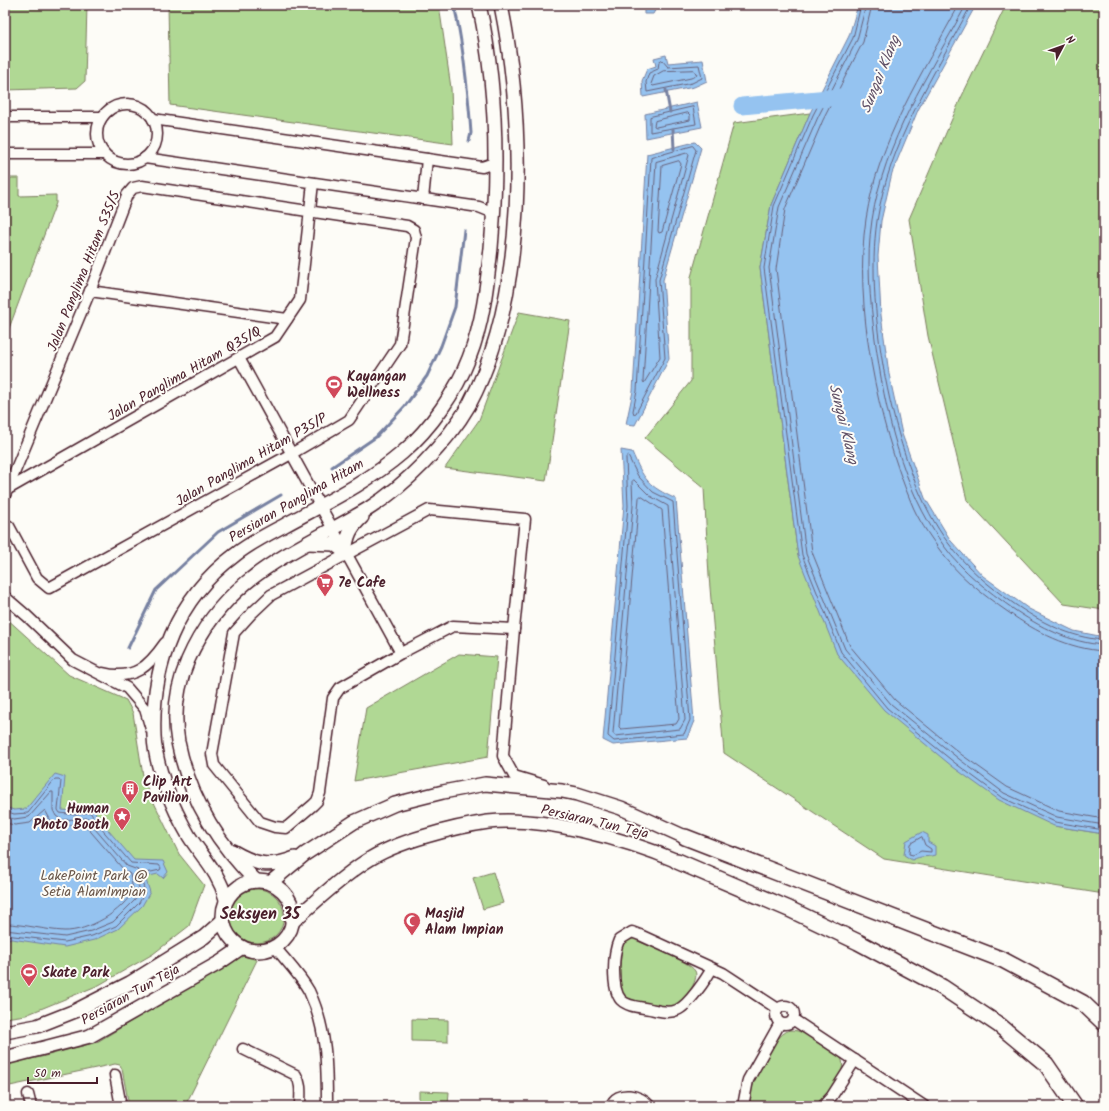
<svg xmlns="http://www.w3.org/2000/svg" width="1109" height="1111" viewBox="0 0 1109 1111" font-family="Kalam,sans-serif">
<rect width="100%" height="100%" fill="#fdfcf7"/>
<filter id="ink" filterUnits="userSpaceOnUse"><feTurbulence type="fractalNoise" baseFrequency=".025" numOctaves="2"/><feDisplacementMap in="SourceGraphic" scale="8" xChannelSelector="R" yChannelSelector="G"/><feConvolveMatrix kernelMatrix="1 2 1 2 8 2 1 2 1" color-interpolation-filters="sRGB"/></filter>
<g filter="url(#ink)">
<g fill="#b0d894" stroke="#7d7c60">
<polygon points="5,5 87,5 85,81 77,88 5,90"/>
<polygon points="168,5 439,5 451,88 453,144 170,105"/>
<polygon points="1006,5 1104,5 1104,610 1064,604 967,500 928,336 909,219 961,98"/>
<polygon points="810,113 771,205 760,268 798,556 1054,826 1104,834 1104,894 884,859 724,753 709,576 704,488 645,438 691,381 691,277 734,123"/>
<polygon points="5,178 19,178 19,196 56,195 56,203 5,339"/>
<polygon points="519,312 570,321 546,481 445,468 479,420"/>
<polygon points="5,617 69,675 126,700 133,713 144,782 179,854 204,885 189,926 153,954 99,985 26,1015 5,1018"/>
<polygon points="459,654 497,657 488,757 354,781 366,708"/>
<polygon points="493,872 503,903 483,909 473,878"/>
<circle cx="257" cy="916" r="27"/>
<path d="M633,939C646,945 688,960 695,971C700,980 683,1003 675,1006C668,1008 637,1002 630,999C625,997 621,992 620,987C618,975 621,959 622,947L625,941Z"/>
<polygon points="241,955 257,960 185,1106 129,1106 122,1069 120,1065 115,1064 5,1087 5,1064 41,1057 97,1042"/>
<polygon points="412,1019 448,1020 448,1042 412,1041"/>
<path d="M790,1030C801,1030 808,1036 818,1042C825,1046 836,1051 841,1058C849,1072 825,1098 814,1106H754L749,1099C753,1080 771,1036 790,1030Z"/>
<polygon points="419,1091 449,1092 448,1106 419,1106"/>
</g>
<g fill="#95c3f0" stroke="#7781a1">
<polygon points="644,5 658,5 653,14 644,14"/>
<polygon points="858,5 976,5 918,110 892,173 881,221 878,256 881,315 889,374 902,434 925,498 951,541 983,576 1029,609 1074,631 1104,637 1104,834 1054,826 999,800 953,767 884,710 837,654 798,556 760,268 771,205 810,113 849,36"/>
<polygon points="666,55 668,63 703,60 707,81 694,87 643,97 642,81 647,69 656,66 654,58"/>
<polygon points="697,102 702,127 646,138 645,114"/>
<polygon points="695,142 701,148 663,280 669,359 635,425 626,424 633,391 647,154"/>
<path d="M621,450L632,452C644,480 648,486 676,499L694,721L687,738L613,745L603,740L624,505Z"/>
<polygon points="55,774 65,777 62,810 76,811 92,807 102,823 134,860 163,861 168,872 163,878 158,874 145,877 150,892 142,906 118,929 94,940 65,947 5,938 5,807 14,810 26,809"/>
<path d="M922,832L928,835V842L935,846V855C925,858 922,855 912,860L904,855L906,841Z"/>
</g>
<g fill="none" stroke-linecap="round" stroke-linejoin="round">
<g stroke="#68617a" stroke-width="1">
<polyline points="861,5 853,38 813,115 774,206 764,268 802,555 841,652 887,708 955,763 1001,797 1055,822 1104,830"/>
<polyline points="866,5 857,40 818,117 779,207 769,268 806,554 845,649 891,704 959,759 1004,793 1057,817 1104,825"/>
<polyline points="872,5 863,42 823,120 785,209 776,269 812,552 850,646 895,700 962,755 1007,787 1059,811 1104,819"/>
<path d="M959,5C922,74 878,141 866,219C853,303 878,424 911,502C917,518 929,535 939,549C957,575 982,594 1008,612C1036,632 1069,649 1104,651"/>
<path d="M966,5C929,74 884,141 872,220C866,259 870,300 875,339C885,411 901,487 944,546C963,572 987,590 1012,608C1039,627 1071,643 1104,645"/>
<path d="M971,5C935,74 889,142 877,221C864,309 894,473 949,544C967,568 989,586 1013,603C1040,622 1071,638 1104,640"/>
<polygon points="662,60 668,67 699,65 702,78 692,83 647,92 646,82 649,73 658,69 659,62"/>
<polygon points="694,70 697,75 691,78 653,86 651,84 654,76 663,71"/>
<polygon points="693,107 696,124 650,132 650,117"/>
<polygon points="688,113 690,115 690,120 656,127 654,126 655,121"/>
<polygon points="693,146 696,150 659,280 665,358 636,413 634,414 633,411 637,391 651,158"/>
<polygon points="688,153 689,155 655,279 660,357 644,383 643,381 656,162"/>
<polygon points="679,161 681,164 662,232 659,233 658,231 662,166"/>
<polygon points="628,456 638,476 653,492 673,502 690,720 684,734 614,741 608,736 628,506 626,458"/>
<polygon points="634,480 650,496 668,506 685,720 680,729 615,736 613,733 633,506 632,482"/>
<polygon points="641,496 662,510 679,719 676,724 621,729 619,727 639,498"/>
<polyline points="5,811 14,814 28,813 55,779 59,779 61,781 58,810 60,813 76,815 90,812 99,826 131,863 159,865 161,868 160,870 142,874 141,878 145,892 139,903 116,926 92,936 65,942 5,935"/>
<polyline points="5,817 14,819 29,817 51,792 53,792 53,810 56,816 62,820 88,818 95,829 127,866 138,870 136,878 140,891 135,900 113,922 91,931 65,937 5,930"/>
<path d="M5,823L15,825L30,823L45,810L51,821L58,825H85L123,869L130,874L133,890C124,911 87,932 64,931C44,930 25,924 5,924"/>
<polygon points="922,837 925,845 931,849 931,852 921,851 913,855 909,854 910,844"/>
</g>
<g stroke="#7781a1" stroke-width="3">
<path d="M454,5C464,48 468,90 471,133L469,141"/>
<polyline points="666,90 670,112"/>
<polyline points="673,129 674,149"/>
<polyline points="332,467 376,437 405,406 427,376 441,346 455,307 464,230"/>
<polyline points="128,648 156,590 218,532 281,495"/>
</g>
<polyline stroke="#95c3f0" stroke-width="17" points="742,106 840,97"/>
<defs>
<g id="minor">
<circle cx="127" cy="134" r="30"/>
<polyline points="5,117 102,117"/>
<polyline points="153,119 482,167 494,163"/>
<polyline points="5,154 104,154"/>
<polyline points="145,158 479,207 494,213"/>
<polyline points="423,199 427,159"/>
<polyline points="90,291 287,319"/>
<polyline points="239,358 401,653"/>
<polyline points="8,489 275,337 300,300 313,183"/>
<polyline points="5,495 90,291 127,195 133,188 142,186 407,226 414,230 416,238 400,344 349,420 291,454 49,588 37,578 9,526 5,524"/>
<polygon points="429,510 525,519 514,629 453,626 401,653 340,688 333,698 320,793 317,801 313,805 286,828 275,827 260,822 214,765 212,754 234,633 252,613 271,595"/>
<polyline points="5,597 27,616 73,660 127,688 145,709 151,729"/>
<polyline points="514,629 503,756 514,776 544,785"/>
<path d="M103,673C134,681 149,666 165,643"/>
<path d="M275,947C286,961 300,975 309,991C327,1029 327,1065 327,1106"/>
<path d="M712,968C707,978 688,1006 677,1010C669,1014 659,1011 650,1009C641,1007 628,1007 621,1000C611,988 613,953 619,940L632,932L640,935L723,973L778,1009"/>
<circle cx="785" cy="1015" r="9"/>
<polyline points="794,1020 924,1106"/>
<path d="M243,1049L296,1075C302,1085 300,1094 300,1106"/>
<polyline points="115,1075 121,1106"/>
<polyline points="28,1094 31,1106"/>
<path d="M611,1106C617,1089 641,1095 650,1106"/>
<polyline points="743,1106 748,1080 780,1023"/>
<polyline points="823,1106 832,1096 855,1060"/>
</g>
<g id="major">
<polyline points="308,543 334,544 345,552"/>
<path d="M345,552C347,536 350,528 362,517"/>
<path d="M232,851C256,865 270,868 295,858"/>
<circle cx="258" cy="916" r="35"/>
<path d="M256,881C216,842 189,796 178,742C173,714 177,686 188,660C225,575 294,553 368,509C405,486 447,443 469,405C528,295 525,124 501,5"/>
<polyline points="270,883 305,854 354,822 395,804 443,792 485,784 562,791 577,794 621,808 685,837"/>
<path d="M226,899C219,873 203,858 189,836C173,809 155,767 154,736C151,665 177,598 235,555C250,543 268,534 285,525C325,503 367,483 402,453C431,428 456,392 469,358C483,323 487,285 491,248C498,168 497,84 479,5"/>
<path d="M292,922C315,902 340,878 365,862C383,850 405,842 426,836C446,830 467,825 488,822C542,816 626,839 677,861"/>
<polyline points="5,1032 37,1026 75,1011 130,983 204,937 222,921"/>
<polyline points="5,1058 90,1036 219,963 241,948"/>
</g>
<g id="highway">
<polyline points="685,837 1003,960 1083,1003 1104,1023"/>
<polyline points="677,861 789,909 858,942 942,987 999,1025 1046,1064 1075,1106"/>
</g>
</defs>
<use href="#minor" stroke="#4a1f2b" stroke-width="13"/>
<use href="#major" stroke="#4a1f2b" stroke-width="16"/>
<use href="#highway" stroke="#4a1f2b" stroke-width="18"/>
<use href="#minor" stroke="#fdfcf7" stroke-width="10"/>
<use href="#major" stroke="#fdfcf7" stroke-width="13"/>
<use href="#highway" stroke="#fdfcf7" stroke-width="15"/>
</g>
</g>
<defs>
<symbol id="stadium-pin" viewBox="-11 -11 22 30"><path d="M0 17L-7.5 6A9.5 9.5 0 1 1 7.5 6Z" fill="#d1495b" stroke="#fdfcf7"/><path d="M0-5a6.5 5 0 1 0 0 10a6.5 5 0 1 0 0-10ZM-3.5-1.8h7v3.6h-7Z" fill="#fff"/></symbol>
<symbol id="supermarket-pin" viewBox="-11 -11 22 30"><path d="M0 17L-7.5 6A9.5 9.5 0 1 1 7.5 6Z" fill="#d1495b" stroke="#fdfcf7"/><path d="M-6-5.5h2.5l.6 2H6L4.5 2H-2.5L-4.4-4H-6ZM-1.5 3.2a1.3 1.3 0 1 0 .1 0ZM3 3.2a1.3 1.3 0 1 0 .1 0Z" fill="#fff"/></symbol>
<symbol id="building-pin" viewBox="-11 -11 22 30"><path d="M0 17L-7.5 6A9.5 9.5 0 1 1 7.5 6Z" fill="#d1495b" stroke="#fdfcf7"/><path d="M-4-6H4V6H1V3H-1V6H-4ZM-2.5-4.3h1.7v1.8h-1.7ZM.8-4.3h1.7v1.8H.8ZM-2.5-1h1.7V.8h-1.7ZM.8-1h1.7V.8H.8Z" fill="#fff"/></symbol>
<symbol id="sight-pin" viewBox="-11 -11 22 30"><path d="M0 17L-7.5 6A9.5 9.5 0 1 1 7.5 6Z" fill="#d1495b" stroke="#fdfcf7"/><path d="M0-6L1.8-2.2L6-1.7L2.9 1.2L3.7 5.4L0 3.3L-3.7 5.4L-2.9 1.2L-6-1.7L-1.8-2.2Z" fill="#fff"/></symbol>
<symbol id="mosque-pin" viewBox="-11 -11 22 30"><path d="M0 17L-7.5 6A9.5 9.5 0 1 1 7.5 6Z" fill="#d1495b" stroke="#fdfcf7"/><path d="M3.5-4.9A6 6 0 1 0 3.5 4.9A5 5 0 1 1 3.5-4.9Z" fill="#fff"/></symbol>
</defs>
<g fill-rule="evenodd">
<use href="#stadium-pin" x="324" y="374" width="20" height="27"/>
<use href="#supermarket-pin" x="315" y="572" width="20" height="27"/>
<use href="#building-pin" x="120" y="779" width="20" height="27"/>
<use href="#sight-pin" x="112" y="806" width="20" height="27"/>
<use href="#mosque-pin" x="402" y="911" width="20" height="27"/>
<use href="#stadium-pin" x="19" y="962" width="20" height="27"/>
</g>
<g text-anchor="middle" stroke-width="4" stroke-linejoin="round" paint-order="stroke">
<g font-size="14" fill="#4a1f2b" stroke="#fdfcf7">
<text transform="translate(83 271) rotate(-68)" y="5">Jalan Panglima Hitam S35/S</text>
<text transform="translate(184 373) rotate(-30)" y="5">Jalan Panglima Hitam Q35/Q</text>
<text transform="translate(251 459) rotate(-30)" y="5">Jalan Panglima Hitam P35/P</text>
<text transform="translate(296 500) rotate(-30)" y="5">Persiaran Panglima Hitam</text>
<text transform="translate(595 821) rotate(13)" y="5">Persiaran Tun Teja</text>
<text transform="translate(130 994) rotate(-29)" y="5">Persiaran Tun Teja</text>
</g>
<g font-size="14" font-weight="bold" fill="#4a1f2b" stroke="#fdfcf7" text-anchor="start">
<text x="347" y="381">Kayangan<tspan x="347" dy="16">Wellness</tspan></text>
<text x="338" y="587">7e Cafe</text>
<text x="143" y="786">Clip Art<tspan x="143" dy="16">Pavilion</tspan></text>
<text x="109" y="813" text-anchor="end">Human<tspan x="109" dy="16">Photo Booth</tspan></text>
<text x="425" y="918">Masjid<tspan x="425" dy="16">Alam Impian</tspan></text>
<text x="42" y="977">Skate Park</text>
</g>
<g font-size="14" fill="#69564a" stroke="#fdfcf7">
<text x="94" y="880">LakePoint Park @<tspan x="94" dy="16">Setia AlamImpian</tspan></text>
</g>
<g font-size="15" font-style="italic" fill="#605066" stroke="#fdfcf7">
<text transform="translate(880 74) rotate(-68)" y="5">Sungai Klang</text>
<text transform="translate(844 424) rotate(76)" y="5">Sungai Klang</text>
</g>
<g font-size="16" font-weight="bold" fill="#4a1f2b" stroke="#fdfcf7">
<text x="260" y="919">Seksyen 35</text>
</g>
</g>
<rect width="1109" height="1111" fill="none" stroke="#fdfcf7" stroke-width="20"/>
<rect x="10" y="10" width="1089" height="1091" fill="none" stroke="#4a1f2b" stroke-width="1.5" filter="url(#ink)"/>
<g transform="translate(1063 46) rotate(49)" stroke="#fdfcf7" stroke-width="3" paint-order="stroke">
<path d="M0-3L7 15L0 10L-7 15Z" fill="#4a1f2b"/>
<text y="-6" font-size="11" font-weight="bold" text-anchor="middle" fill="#4a1f2b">N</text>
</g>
<path d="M28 1077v6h69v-6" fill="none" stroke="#4a1f2b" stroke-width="2"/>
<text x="34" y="1077" font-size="12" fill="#4a1f2b" stroke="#fdfcf7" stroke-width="3" paint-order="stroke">50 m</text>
</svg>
